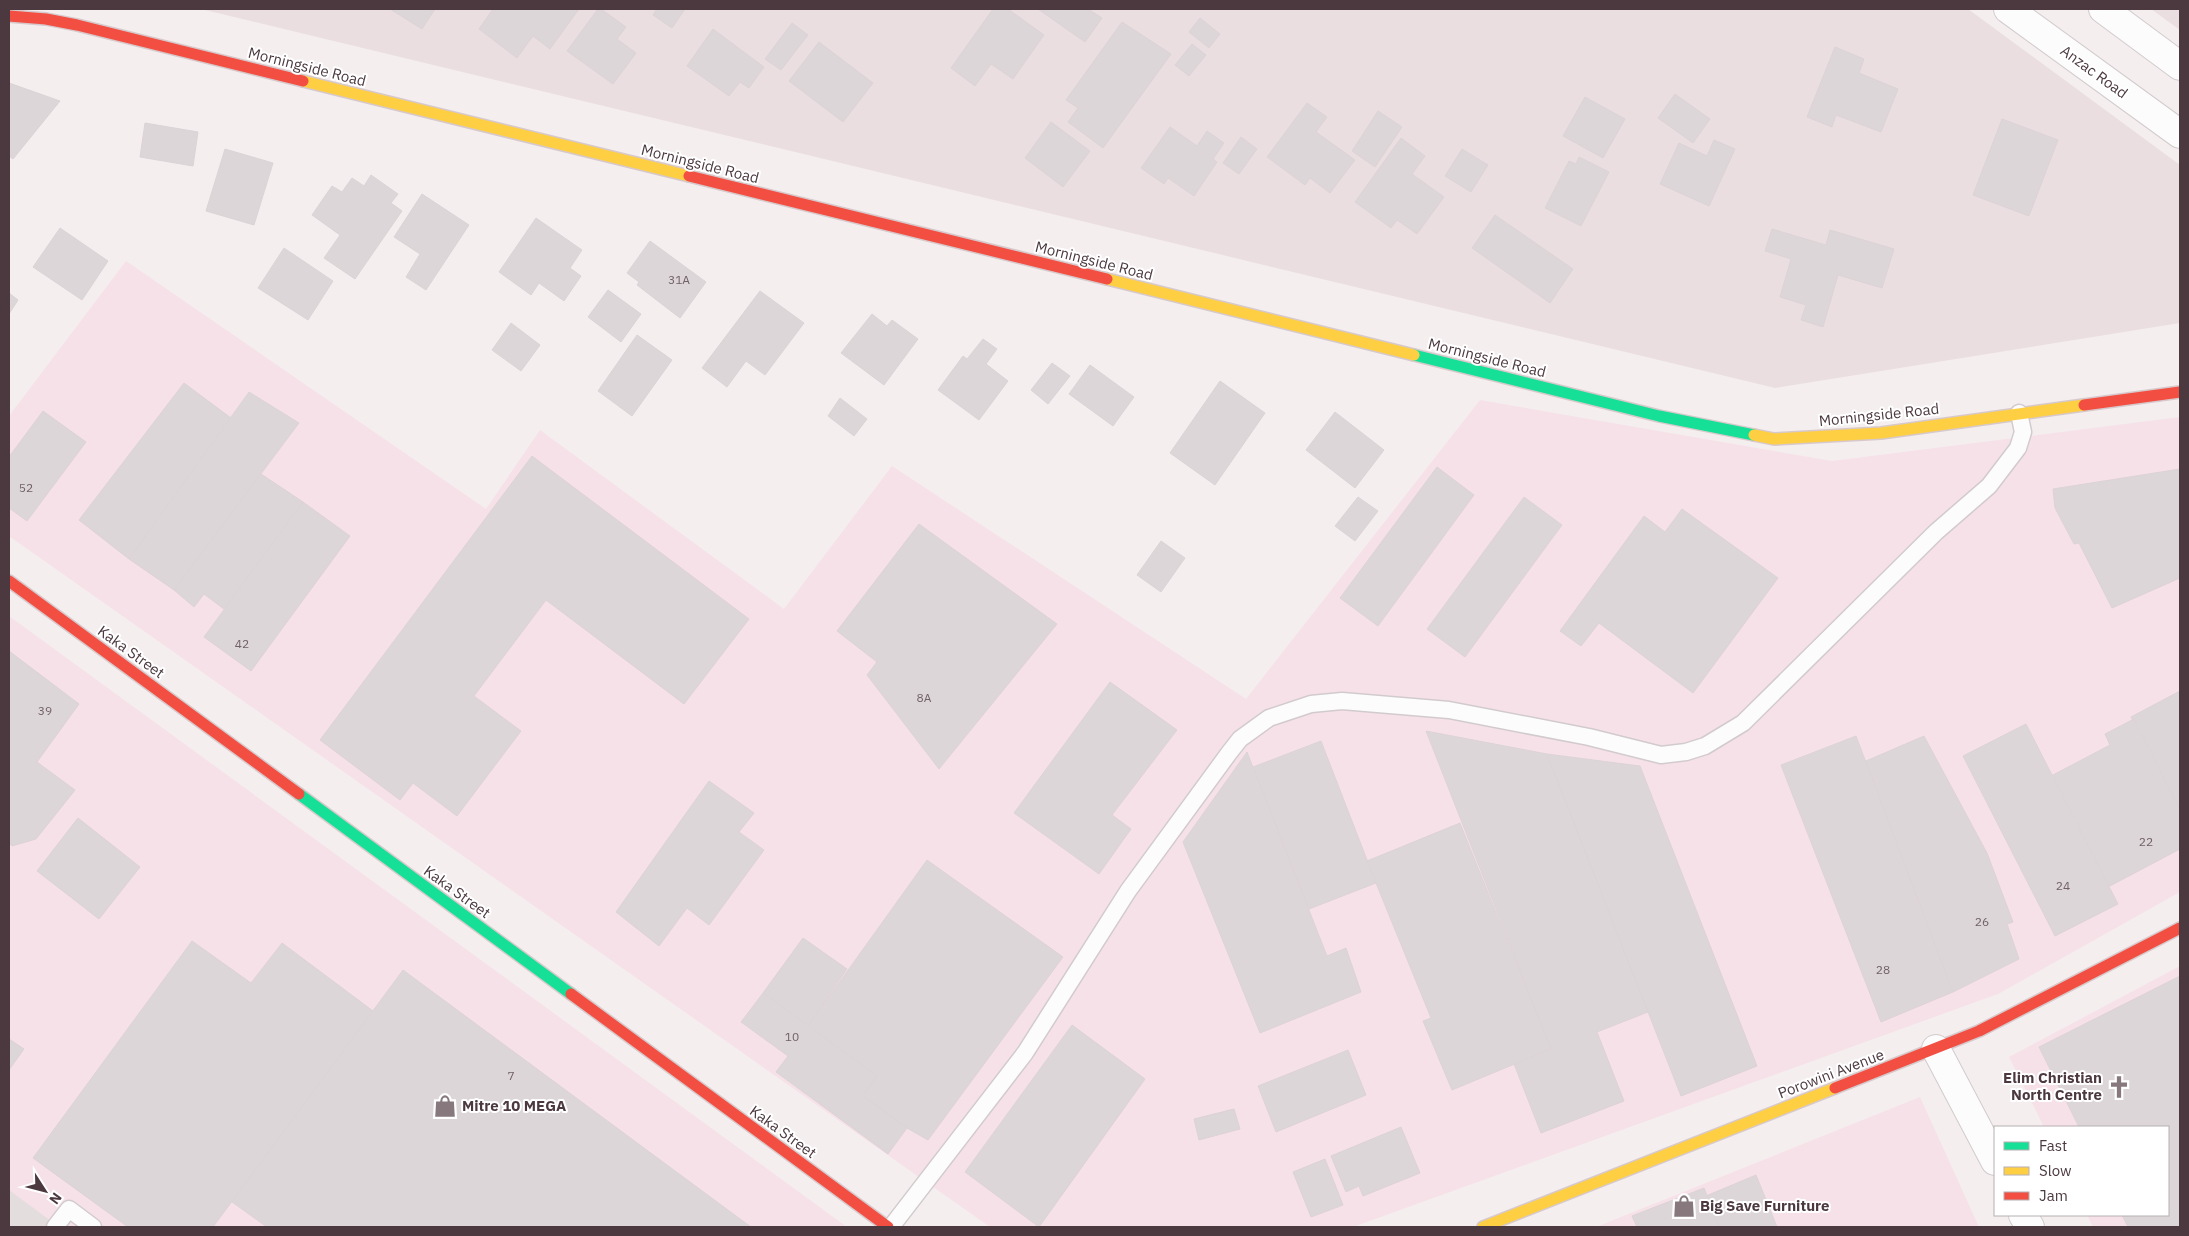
<svg xmlns="http://www.w3.org/2000/svg" width="2189" height="1236" viewBox="0 0 2189 1236" font-family="'IBM Plex Sans',sans-serif">
<rect width="100%" height="100%" fill="#f4eeef"/>
<g fill="#eadee1">
<polygon points="201,9 1968,9 2180,165 2180,323 1775,388"/>
<polygon points="2151,9 2180,9 2180,30"/>
</g>
<g fill="#f6e1e8">
<polygon points="126,261 486,509 540,430 784,609 892,466 1246,699 1480,400 1832,461 2180,417 2180,892 1998,994 1353,1227 990,1227 9,536 9,416"/>
<polygon points="9,616 847,1227 9,1227"/>
<polygon points="2180,966 2180,1227 2093,1227 2087,1215 2168,1215 2168,1127 2044,1127 2009,1057"/>
<polygon points="1920,1097 1979,1227 1596,1227"/>
</g>
<polygon fill="#e4ddde" points="9,1190 59,1227 9,1227"/>
<g fill="#ddd6d8" stroke="#dcd3d6">
<polygon points="390,9 435,9 422,29"/>
<polygon points="493,9 579,9 550,49 533,36 517,58 479,29"/>
<polygon points="598,9 601,9 626,27 617,39 636,53 613,84 567,51"/>
<polygon points="657,9 685,9 672,28 653,15"/>
<polygon points="993,9 1008,9 1044,35 1013,79 991,64 975,86 951,68"/>
<polygon points="1038,9 1088,9 1102,18 1085,42"/>
<polygon points="1200,18 1220,34 1209,48 1189,32"/>
<polygon points="1122,22 1171,54 1103,148 1068,122 1078,108 1066,100"/>
<polygon points="792,23 808,35 781,70 765,59"/>
<polygon points="713,29 764,67 749,88 740,82 729,96 687,66"/>
<polygon points="819,42 873,83 843,122 789,81"/>
<polygon points="1192,44 1206,55 1189,76 1175,65"/>
<polygon points="1835,47 1864,59 1859,73 1898,89 1881,132 1836,115 1832,127 1807,117"/>
<polygon points="9,83 60,101 13,159 9,156"/>
<polygon points="1675,94 1710,119 1693,143 1658,118"/>
<polygon points="1585,97 1625,119 1603,158 1563,136"/>
<polygon points="1307,103 1327,117 1316,132 1355,160 1330,193 1310,178 1305,185 1267,157"/>
<polygon points="1378,111 1402,127 1375,167 1352,151"/>
<polygon points="2002,119 2058,140 2029,216 1973,195"/>
<polygon points="1051,122 1090,151 1063,187 1025,158"/>
<polygon points="145,123 198,132 193,166 140,157"/>
<polygon points="1170,127 1197,146 1207,131 1224,143 1213,159 1217,162 1194,196 1168,178 1164,184 1141,168"/>
<polygon points="1241,137 1257,149 1239,174 1223,163"/>
<polygon points="1401,138 1425,156 1412,174 1444,197 1417,234 1397,220 1391,228 1355,202"/>
<polygon points="1714,140 1735,149 1709,206 1660,184 1679,143 1707,156"/>
<polygon points="225,149 273,163 254,225 206,211"/>
<polygon points="1462,149 1488,165 1471,192 1445,176"/>
<polygon points="1579,157 1609,172 1581,226 1545,208 1569,161 1576,164"/>
<polygon points="371,175 398,194 391,203 402,211 355,279 324,258 340,235 312,215 332,186 342,192 352,178 364,186"/>
<polygon points="422,194 469,225 426,290 406,277 420,254 394,237"/>
<polygon points="1495,215 1573,269 1550,303 1472,248"/>
<polygon points="536,218 582,250 570,268 581,276 564,301 539,283 531,295 499,272"/>
<polygon points="60,228 108,261 82,300 33,267"/>
<polygon points="1772,229 1826,245 1830,230 1894,249 1882,288 1838,275 1823,327 1801,320 1806,305 1780,297 1791,259 1765,251"/>
<polygon points="650,241 706,282 680,318 637,285 639,282 627,273"/>
<polygon points="284,248 333,281 308,320 258,288"/>
<polygon points="608,290 641,314 621,342 588,317"/>
<polygon points="760,291 804,323 765,375 746,361 727,387 702,368"/>
<polygon points="9,293 18,300 9,314"/>
<polygon points="872,314 887,326 892,320 918,339 884,385 841,353"/>
<polygon points="511,323 540,345 521,371 492,350"/>
<polygon points="637,335 672,360 632,416 598,391"/>
<polygon points="983,339 997,349 986,364 1008,381 979,420 938,390 963,356 967,359"/>
<polygon points="1052,363 1070,376 1048,404 1031,390"/>
<polygon points="1090,365 1134,397 1113,426 1069,394"/>
<polygon points="1220,381 1265,413 1215,485 1170,453"/>
<polygon points="184,383 231,418 129,559 79,520"/>
<polygon points="249,392 299,423 174,590 129,559"/>
<polygon points="840,398 867,419 854,436 828,416"/>
<polygon points="43,411 86,442 27,521 9,508 9,457"/>
<polygon points="1335,412 1384,450 1355,488 1306,450"/>
<polygon points="532,456 749,619 684,704 546,600 474,696 521,731 457,816 413,783 400,800 320,740"/>
<polygon points="1437,467 1474,495 1378,626 1340,598"/>
<polygon points="2180,469 2180,578 2112,608 2079,543 2074,544 2055,508 2053,489"/>
<polygon points="261,474 303,502 224,609 204,594 194,607 174,590"/>
<polygon points="1358,497 1378,511 1355,541 1335,526"/>
<polygon points="1524,497 1562,525 1465,657 1427,629"/>
<polygon points="303,502 350,536 251,671 204,637"/>
<polygon points="1682,509 1778,578 1693,693 1599,623 1581,646 1560,631 1644,516 1665,532"/>
<polygon points="919,524 1057,624 939,769 867,675 877,662 837,631"/>
<polygon points="1161,541 1185,558 1161,592 1137,575"/>
<polygon points="9,651 79,704 37,762 75,790 36,839 12,846 9,843"/>
<polygon points="1110,682 1177,730 1112,815 1131,829 1099,874 1014,813"/>
<polygon points="2180,691 2180,810 2131,717"/>
<polygon points="2134,719 2180,810 2180,849 2108,887 2051,776 2110,745 2105,734"/>
<polygon points="2026,724 2118,904 2055,936 1963,756"/>
<polygon points="1426,731 1547,754 1648,1012 1597,1032 1624,1101 1541,1133 1514,1064 1551,1049"/>
<polygon points="1856,736 1953,992 1881,1022 1781,765"/>
<polygon points="1924,736 1987,853 2013,922 2007,924 2019,959 1953,992 1866,761"/>
<polygon points="1321,741 1376,883 1309,909 1253,767"/>
<polygon points="1247,752 1327,956 1346,948 1361,992 1260,1033 1183,842"/>
<polygon points="1547,754 1640,766 1757,1066 1681,1096"/>
<polygon points="709,781 754,813 739,832 764,850 709,925 687,908 659,946 616,912"/>
<polygon points="78,818 140,867 99,919 37,871"/>
<polygon points="1460,823 1551,1049 1452,1090 1423,1021 1431,1018 1367,861"/>
<polygon points="927,860 1063,957 928,1140 907,1128 863,1096 877,1076 808,1026"/>
<polygon points="803,938 847,969 808,1026 763,993"/>
<polygon points="192,941 251,983 282,943 373,1011 213,1227 128,1227 33,1158"/>
<polygon points="403,970 751,1227 267,1227 232,1202"/>
<polygon points="2180,976 2180,1227 2128,1227 2122,1215 2168,1215 2168,1127 2079,1127 2039,1047"/>
<polygon points="763,993 877,1076 863,1096 907,1128 888,1154 776,1072 788,1056 741,1022"/>
<polygon points="1072,1025 1145,1079 1039,1227 965,1172"/>
<polygon points="9,1039 24,1049 9,1070"/>
<polygon points="1348,1050 1366,1095 1276,1132 1258,1086"/>
<polygon points="1234,1109 1240,1129 1199,1140 1194,1119"/>
<polygon points="1401,1127 1420,1173 1363,1196 1359,1186 1346,1192 1331,1156"/>
<polygon points="1325,1159 1343,1205 1311,1217 1293,1172"/>
<polygon points="1756,1175 1777,1227 1719,1227 1706,1196"/>
<polygon points="1704,1188 1719,1227 1637,1227 1632,1216"/>
</g>
<g fill="none" stroke-linecap="round" stroke-linejoin="round">
<defs>
<g id="lane">
<polyline points="55,1227 69,1209 93,1227"/>
<polyline points="891,1227 1025,1053 1128,891 1229,753 1240,739 1269,718 1311,704 1342,701 1449,710 1589,737 1661,755 1686,752 1705,746 1743,723 1936,532 1989,486 2018,448 2023,432 2019,413"/>
</g>
<g id="street">
<polyline points="2008,9 2180,134"/>
<polyline points="2103,9 2180,66"/>
<polyline points="1936,1049 1995,1161"/>
<polyline points="2023,1215 2030,1227"/>
</g>
<g id="fast">
<polyline points="1414,355 1659,416 1754,435"/>
<polyline points="299,794 571,994"/>
</g>
<g id="slow">
<polyline points="303,81 689,176"/>
<polyline points="1107,279 1414,355"/>
<polyline points="1754,435 1774,439 1881,433 2084,405"/>
<polyline points="1483,1227 1835,1088"/>
</g>
<g id="jam">
<polyline points="9,16 46,19 77,25 303,81"/>
<polyline points="689,176 1107,279"/>
<polyline points="2084,405 2180,392"/>
<polyline points="9,581 299,794"/>
<polyline points="571,994 888,1227"/>
<polyline points="1835,1088 1979,1031 2180,928"/>
</g>
</defs>
<use href="#lane" stroke="#d2cbcd" stroke-width="19"/>
<use href="#street" stroke="#d2cbcd" stroke-width="30"/>
<use href="#fast" stroke="#d7c9cb" stroke-width="14"/>
<use href="#slow" stroke="#d7c9cb" stroke-width="14"/>
<use href="#jam" stroke="#d7c9cb" stroke-width="14"/>
<use href="#lane" stroke="#fdfcfd" stroke-width="16"/>
<use href="#street" stroke="#fdfcfd" stroke-width="28"/>
<use href="#fast" stroke="#16e098" stroke-width="11"/>
<use href="#slow" stroke="#ffcf43" stroke-width="11"/>
<use href="#jam" stroke="#f24e42" stroke-width="11"/>
</g>
<defs>
<symbol id="church-bare" viewBox="-9 -9 18 18"><path d="M-1.2-6h2.4v3.5h3.3v2.4h-3.3V6h-2.4V-.1h-3.3v-2.4h3.3Z" fill="#86787d" stroke="#fff" stroke-width="2.5" paint-order="stroke"/></symbol>
<symbol id="shop-bare" viewBox="-9 -9 18 18"><path d="M-5-2.5h2.3a2.7 3.5 0 0 1 5.4 0H5L5.5 6h-11ZM-1.5-2.5h3a1.5 2.3 0 0 0-3 0Z" fill="#86787d" stroke="#fff" stroke-width="2.5" paint-order="stroke"/></symbol>
</defs>
<g fill-rule="evenodd">
<use href="#church-bare" x="2103" y="1071" width="32" height="32"/>
<use href="#shop-bare" x="429" y="1090" width="32" height="32"/>
<use href="#shop-bare" x="1668" y="1190" width="32" height="32"/>
</g>
<g text-anchor="middle" stroke-width="4" stroke-linejoin="round" paint-order="stroke">
<g font-size="12" fill="#706166">
<text x="679" y="284">31A</text>
<text x="26" y="492">52</text>
<text x="242" y="648">42</text>
<text x="924" y="702">8A</text>
<text x="45" y="715">39</text>
<text x="2146" y="846">22</text>
<text x="2063" y="890">24</text>
<text x="1982" y="926">26</text>
<text x="1883" y="974">28</text>
<text x="792" y="1041">10</text>
<text x="511" y="1080">7</text>
</g>
<g font-size="15" fill="#4b393f" stroke="#fff">
<text transform="translate(307 67) rotate(14)" y="5">Morningside Road</text>
<text transform="translate(2094 72) rotate(36)" y="5">Anzac Road</text>
<text transform="translate(700 164) rotate(14)" y="5">Morningside Road</text>
<text transform="translate(1094 261) rotate(14)" y="5">Morningside Road</text>
<text transform="translate(1487 358) rotate(14)" y="5">Morningside Road</text>
<text transform="translate(1879 415) rotate(-6)" y="5">Morningside Road</text>
<text transform="translate(131 652) rotate(36)" y="5">Kaka Street</text>
<text transform="translate(457 892) rotate(36)" y="5">Kaka Street</text>
<text transform="translate(1831 1074) rotate(-21)" y="5">Porowini Avenue</text>
<text transform="translate(783 1132) rotate(36)" y="5">Kaka Street</text>
</g>
<g font-size="15" font-weight="bold" fill="#4b393f" stroke="#fff" text-anchor="start">
<text x="2102" y="1083" text-anchor="end">Elim Christian<tspan x="2102" dy="17">North Centre</tspan></text>
<text x="462" y="1111">Mitre 10 MEGA</text>
<text x="1700" y="1211">Big Save Furniture</text>
</g>
</g>
<rect width="2189" height="1236" fill="none" stroke="#4b393f" stroke-width="20"/>
<rect x="1994" y="1126" width="175" height="90" fill="#ffffff" stroke="#b7b0b2"/>
<rect x="2004" y="1142" width="25" height="8" fill="#16e098" stroke="#b7b0b2"/>
<text x="2039" y="1151" font-size="15" fill="#4b393f">Fast</text>
<rect x="2004" y="1167" width="25" height="8" fill="#ffcf43" stroke="#b7b0b2"/>
<text x="2039" y="1176" font-size="15" fill="#4b393f">Slow</text>
<rect x="2004" y="1192" width="25" height="8" fill="#f24e42" stroke="#b7b0b2"/>
<text x="2039" y="1201" font-size="15" fill="#4b393f">Jam</text>
<g transform="translate(45 1191) rotate(126)" stroke="#ffffff" stroke-width="4" paint-order="stroke">
<path d="M0-4L9 19L0 12L-9 19Z" fill="#4b393f"/>
<text y="-8" font-size="14" font-weight="bold" text-anchor="middle" fill="#4b393f">N</text>
</g>
</svg>
